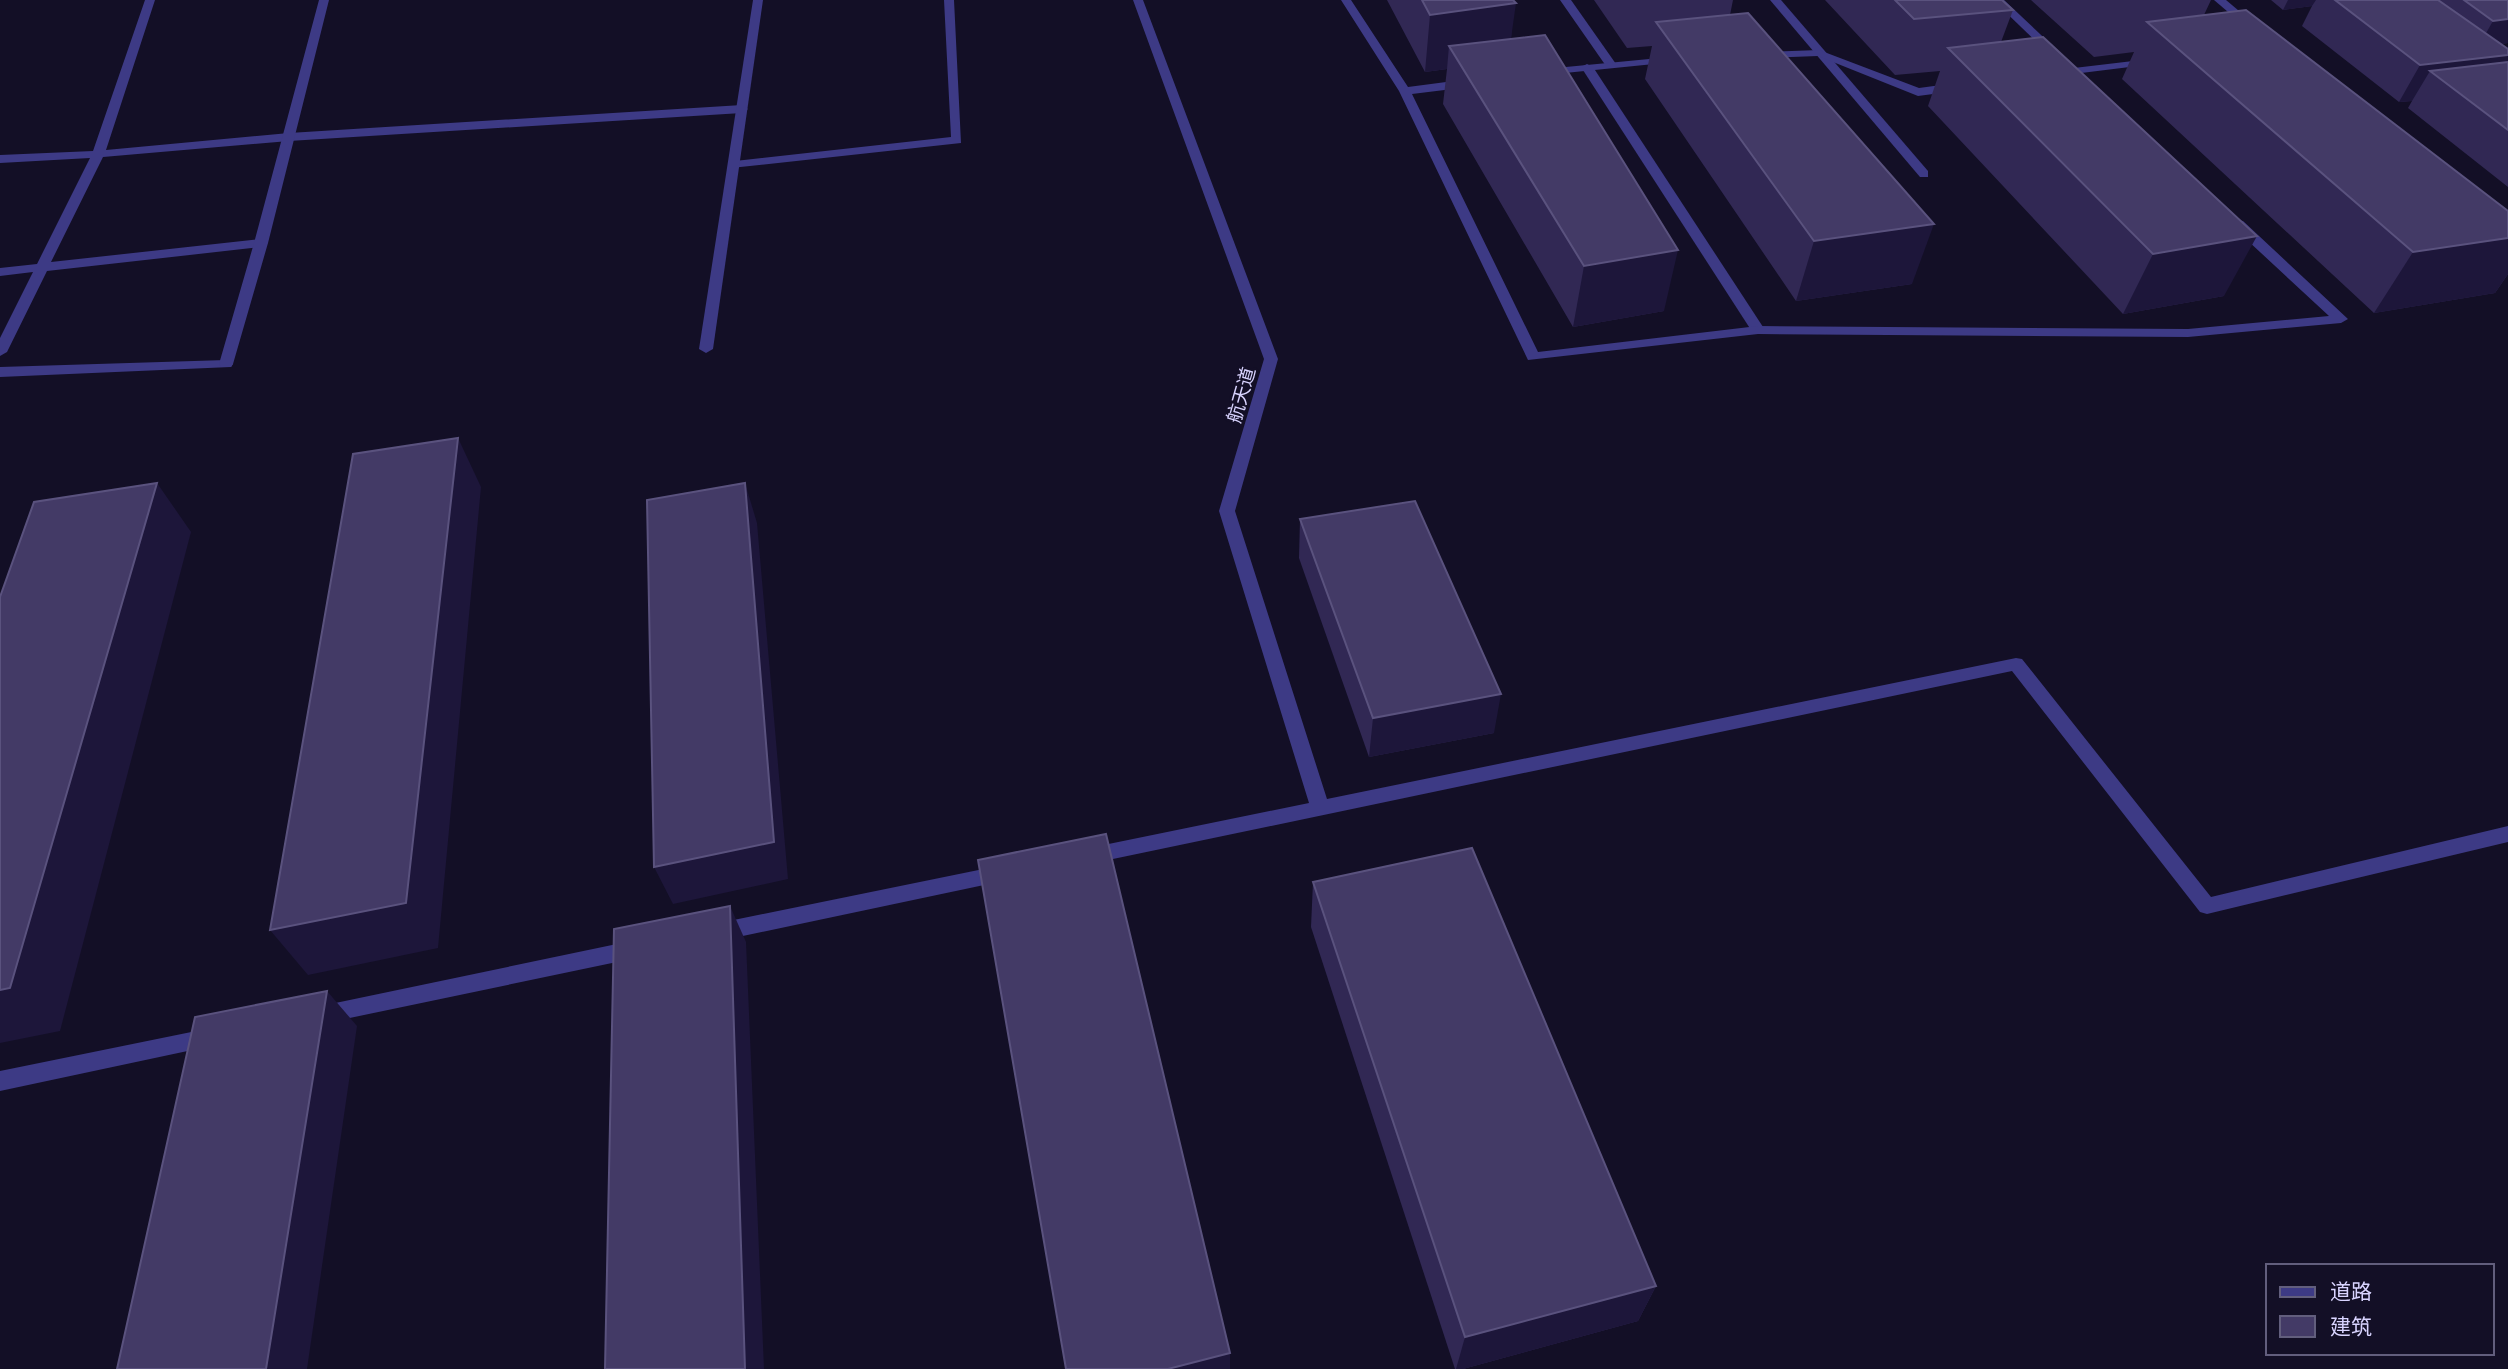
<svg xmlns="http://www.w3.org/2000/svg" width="2508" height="1369" viewBox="0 0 2508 1369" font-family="Helvetica,'Noto Sans SC',sans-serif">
<rect width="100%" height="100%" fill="#130f26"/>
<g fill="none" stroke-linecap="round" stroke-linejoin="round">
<g fill="#3d3a85" fill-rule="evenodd">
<polygon points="145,0 155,0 106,150 289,133 742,105 748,109 742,113 289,141 103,157 51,262 261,239 268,243 261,247 47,271 7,352 0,356 0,338 33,272 0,276 0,268 37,264 90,158 0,163 0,155 93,151"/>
<polygon points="944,0 954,0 961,143 731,168 731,162 735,161 951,137"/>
<polygon points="1560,0 1571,0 1616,64 1614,66 1606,66"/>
<polygon points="1770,0 1781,0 1928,171 1928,177 1920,177"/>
<polygon points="1587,64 1593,67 1765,330 1763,333 1753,333 1751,330 1581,67"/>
<polygon points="226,360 231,361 233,364 231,367 0,377 0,367"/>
</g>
<g fill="#3d3a85" fill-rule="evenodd">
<polygon points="319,0 329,0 268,243 233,364 231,367 221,367 219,364 254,243"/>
<polygon points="753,0 763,0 713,349 706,353 699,349"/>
<polygon points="1133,0 1143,0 1278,359 1235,511 1327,799 2016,658 2022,659 2211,897 2508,826 2508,842 2207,914 2200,912 2012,671 1089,864 1082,862 1079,856 1082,850 1089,848 1309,803 1219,511 1264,359"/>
<polygon points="1341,0 1351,0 1408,87 1469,79 1475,83 1469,87 1412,94 1538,352 1758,326 2188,329 2329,316 2233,227 2231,224 2238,220 2243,221 2348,319 2341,323 2188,337 1758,334 1528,360 1399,91"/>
<polygon points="1993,0 2004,0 2057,50 2057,54 2049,54"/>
<polygon points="2214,0 2226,0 2258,27 2248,29"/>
<polygon points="1819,50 1919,88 1956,83 1962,87 1956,91 1918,96 1818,56 1761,58 1755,55 1761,52"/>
<polygon points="1670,57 1674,58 1674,62 1545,75 1539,72 1545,69"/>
<polygon points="2150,59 2156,62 2154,64 2057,76 2051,73 2057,70"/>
<polygon points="1003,865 1010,867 1013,873 1010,879 1003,881 719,941 712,938 709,932 712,926 719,923"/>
<polygon points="636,940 643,943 646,949 643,955 636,958 321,1024 314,1022 311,1015 314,1008 321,1006"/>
<polygon points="211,1028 218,1030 221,1037 218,1044 211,1046 0,1091 0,1071"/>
</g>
</g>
<g fill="#312854">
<polygon points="1387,0 1513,0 1511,39 1664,311 1573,327 1443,104 1447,69 1425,72"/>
<polygon points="1594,0 1733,0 1730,15 1912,284 1796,301 1645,79 1652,46 1627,48"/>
<polygon points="1825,0 2002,0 2013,10 2001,42 2224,296 2123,314 1928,106 1940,71 1895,75"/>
<polygon points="2031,0 2211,0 2204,15 2508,211 2508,274 2495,293 2374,313 2122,79 2134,52 2094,57"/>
<polygon points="2271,0 2508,0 2508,43 2500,44 2508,49 2508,187 2408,108 2412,101 2399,102 2302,26 2312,6 2283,10"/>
<polygon points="1300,519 1494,733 1369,757 1299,558"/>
<polygon points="1313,882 1656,1286 1638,1321 1463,1369 1455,1369 1311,927"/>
</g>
<g fill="#1d163a">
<polygon points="2288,0 2316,0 2312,6 2283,10"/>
<polygon points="1516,3 1508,60 1449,46 1447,69 1425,72 1430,15"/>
<polygon points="2508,19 2508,43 2478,47 2493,21"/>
<polygon points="2508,55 2508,65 2430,71 2412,101 2399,102 2420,65"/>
<polygon points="1934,224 1912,284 1796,301 1814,241"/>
<polygon points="2257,236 2224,296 2123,314 2153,254"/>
<polygon points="2508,238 2508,274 2495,293 2374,313 2413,252"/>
<polygon points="1678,250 1664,311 1573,327 1584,266"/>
<polygon points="458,438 481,487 438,948 308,975 270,930"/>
<polygon points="157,483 191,532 60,1031 0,1043 0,990"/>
<polygon points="745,483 757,523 788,879 673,904 654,867"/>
<polygon points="1501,694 1494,733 1369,757 1373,718"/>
<polygon points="730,906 746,942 764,1369 745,1369"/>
<polygon points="327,991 357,1026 307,1369 266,1369"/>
<polygon points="1656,1286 1638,1321 1463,1369 1456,1369 1465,1337"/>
<polygon points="1230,1353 1230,1369 1168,1369"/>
</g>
<g fill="#433a66" stroke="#5a527e" stroke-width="2">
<polygon points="1422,0 1513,0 1516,3 1430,15"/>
<polygon points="1895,0 2002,0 2013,10 1914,19"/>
<polygon points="2335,0 2438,0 2508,49 2508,55 2420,65"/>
<polygon points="2464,0 2508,0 2508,19 2493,21"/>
<polygon points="2246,10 2508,211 2508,238 2413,252 2147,22"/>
<polygon points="1748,13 1934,224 1814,241 1656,22"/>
<polygon points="1545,35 1678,250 1584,266 1449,46"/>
<polygon points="2043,37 2257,236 2153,254 1948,48"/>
<polygon points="2508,62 2508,130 2430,71"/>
<polygon points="458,438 406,903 270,930 353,454"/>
<polygon points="157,483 10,988 0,990 0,597 34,502"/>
<polygon points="745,483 774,842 654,867 647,500"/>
<polygon points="1415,501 1501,694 1373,718 1300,519"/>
<polygon points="1106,834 1230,1353 1168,1369 1066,1369 978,860"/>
<polygon points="1472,848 1656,1286 1465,1337 1313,882"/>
<polygon points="730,906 745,1369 605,1369 614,929"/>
<polygon points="327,991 266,1369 117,1369 195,1017"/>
</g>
<g text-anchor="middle" stroke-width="5" stroke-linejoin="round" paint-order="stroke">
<g font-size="19" fill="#d9d4ff" stroke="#130f26">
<text transform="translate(1241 395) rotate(-74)" y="7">航天道</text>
</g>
</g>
<rect x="2266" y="1264" width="228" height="91" fill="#130f26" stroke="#625e7d" stroke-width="2"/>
<rect x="2280" y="1287" width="35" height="10" fill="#3d3a85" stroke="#625e7d" stroke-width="2"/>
<text x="2330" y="1299" font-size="21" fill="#d9d4ff">道路</text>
<rect x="2280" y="1316" width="35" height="21" fill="#433a66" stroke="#625e7d" stroke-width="2"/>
<text x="2330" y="1334" font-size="21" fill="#d9d4ff">建筑</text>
</svg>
